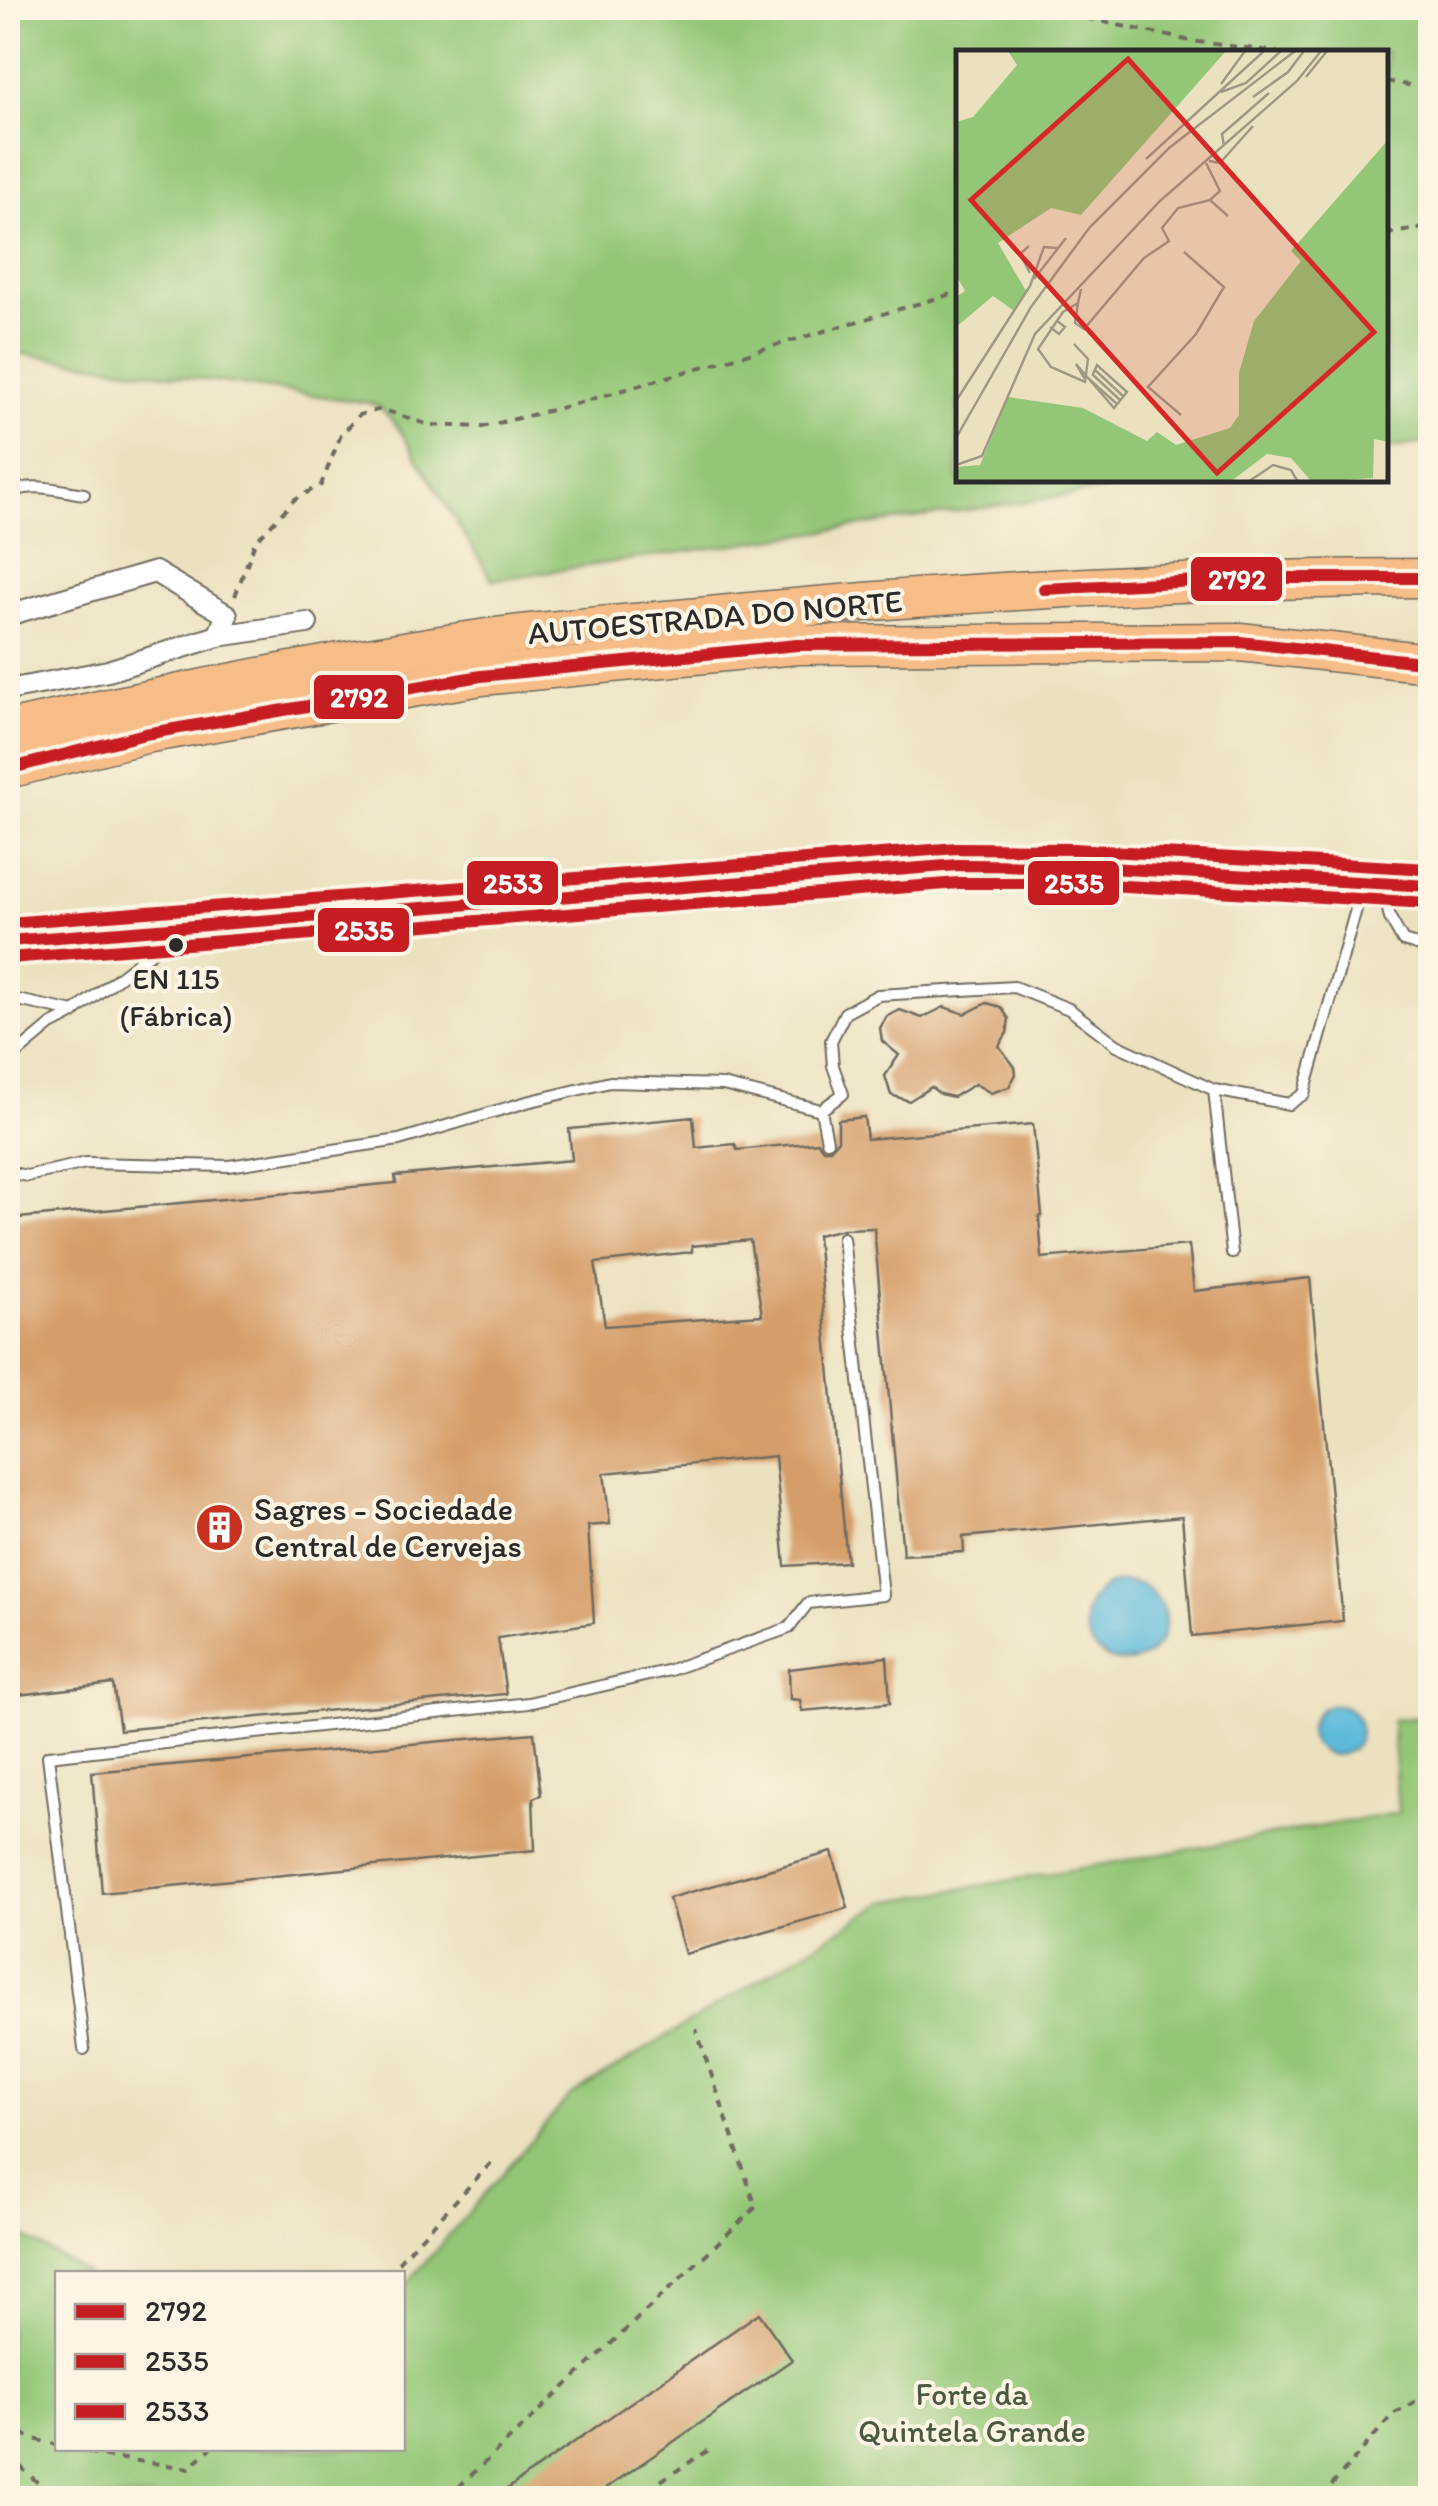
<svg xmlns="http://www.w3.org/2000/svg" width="1438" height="2506" viewBox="0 0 1438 2506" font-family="Itim,sans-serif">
<rect width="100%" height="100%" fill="#fcf5e5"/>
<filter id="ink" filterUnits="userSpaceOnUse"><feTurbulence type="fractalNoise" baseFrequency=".01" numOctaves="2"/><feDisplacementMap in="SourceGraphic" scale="20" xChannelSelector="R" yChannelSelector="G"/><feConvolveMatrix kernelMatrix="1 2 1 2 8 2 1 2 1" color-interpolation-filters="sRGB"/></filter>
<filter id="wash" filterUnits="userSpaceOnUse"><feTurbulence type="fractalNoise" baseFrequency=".0048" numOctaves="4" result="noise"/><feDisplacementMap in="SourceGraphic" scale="40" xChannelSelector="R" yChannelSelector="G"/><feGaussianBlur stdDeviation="2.25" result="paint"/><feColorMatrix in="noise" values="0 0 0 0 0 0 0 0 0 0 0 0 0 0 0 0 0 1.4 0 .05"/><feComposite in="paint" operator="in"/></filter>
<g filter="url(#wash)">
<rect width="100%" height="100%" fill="#ece1bf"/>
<g fill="#93c676" stroke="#5f7850" stroke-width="2.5">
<polygon points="8,8 1430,8 1430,442 1386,449 1386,52 958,52 958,480 1172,480 492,580 398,427 380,407 369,403 8,352"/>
<polygon points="1430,1716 1430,2498 8,2498 8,2228 87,2273 58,2274 58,2448 402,2448 403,2288 570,2096 885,1902 1398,1813 1392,1720"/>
</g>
<g fill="#5bb9da" stroke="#437282" stroke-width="2.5">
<circle cx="1125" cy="1622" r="40"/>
<circle cx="1335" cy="1730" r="25"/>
</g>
<g id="blocks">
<g fill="#d59d69" fill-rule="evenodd">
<polygon points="987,1003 1001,1007 1009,1019 1007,1033 999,1046 1015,1067 1016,1074 1009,1087 991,1093 975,1084 953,1097 940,1094 931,1087 909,1101 891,1095 885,1076 899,1055 882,1041 880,1028 887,1016 900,1010 922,1018 944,1007 965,1014"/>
<path d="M693,1117L696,1148L735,1144L737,1150L818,1142L823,1149H830L838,1140V1120L864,1117L867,1139L1033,1124L1042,1216L1039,1217L1042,1258L1189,1245L1194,1291L1310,1278L1343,1621L1192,1636L1182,1516L963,1537L964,1552L903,1555L874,1228L843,1229L817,1235L847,1562L785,1566L775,1456L604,1473L610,1524L588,1526L594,1623L498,1638L506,1694L120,1730L113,1684L8,1696V1219L396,1183L395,1176L572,1160L569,1129ZM750,1240L762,1315L605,1326L595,1263L692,1252V1246Z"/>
<polygon points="887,1657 890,1703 802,1711 800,1700 790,1699 789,1669"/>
<polygon points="534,1733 541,1795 533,1798 535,1850 102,1893 92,1772"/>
<polygon points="832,1852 848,1908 685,1954 669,1898"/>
<polygon points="759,2313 792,2360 592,2498 494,2498"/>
</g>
</g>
</g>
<g filter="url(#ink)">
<use href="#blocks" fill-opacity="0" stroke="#6f6b5f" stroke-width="2.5"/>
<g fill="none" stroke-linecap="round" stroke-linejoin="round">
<defs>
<g id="service">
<path d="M8,495C27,480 61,491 84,494"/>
<polyline points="1383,887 1390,918 1403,941 1430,949"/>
<polyline points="8,998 74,1012 170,938"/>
<polyline points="8,1061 51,1025 74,1013"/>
<polyline points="1214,1090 1289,1104 1304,1094 1362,888"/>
<polyline points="821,1110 827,1141"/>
<polyline points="8,1172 27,1176 86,1163 229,1166 399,1140 527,1102 610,1082 723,1085 821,1110 843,1094 833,1066 831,1041 845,1013 878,995 1014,987 1069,1009 1117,1045 1214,1090 1232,1253"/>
<polyline points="84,2049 48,1756 528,1703 670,1670 789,1628 808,1603 883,1595 843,1238"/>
</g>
<g id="minor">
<polyline points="8,615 155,572 227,615 218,636"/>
<polyline points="8,690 108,671 218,636 307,623"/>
</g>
<polyline id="secondary" points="8,941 958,865 1072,866 1430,886"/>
<g id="motorway">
<path d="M8,730C162,696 318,663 474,640C549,629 625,624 700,617C943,592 1186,578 1430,578"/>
<polyline points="8,769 145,734 481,676 797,645 1240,642 1430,663"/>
</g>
</defs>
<use href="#service" stroke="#6f6b5f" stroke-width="14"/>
<use href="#minor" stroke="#6f6b5f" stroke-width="24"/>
<use href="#secondary" stroke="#6f6b5f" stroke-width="34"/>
<use href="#motorway" stroke="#6f6b5f" stroke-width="41"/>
<g stroke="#6f6b5f" stroke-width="4" stroke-dasharray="8 8" stroke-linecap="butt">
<polyline points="823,8 843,15 851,8"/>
<polyline points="1040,8 1191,41 1277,52"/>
<polyline points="8,13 18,8"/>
<polyline points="1386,81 1430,89"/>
<polyline points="1386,234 1430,227"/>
<polyline points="235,596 255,542 295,499 321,485 341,435 359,415 381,409 429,425 482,427 572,405 958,292"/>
<polyline points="387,2274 492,2162"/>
<polyline points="8,2424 30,2438 58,2445"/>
<polyline points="72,2448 108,2457 189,2468 211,2448"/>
<polyline points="8,2455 54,2498"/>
<polyline points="447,2498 756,2207 696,2029"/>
<polyline points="634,2498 712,2448"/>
<polyline points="1321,2498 1393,2414 1430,2393"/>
</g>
<use href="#service" stroke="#fff" stroke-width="10"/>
<use href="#minor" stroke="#fff" stroke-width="20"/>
<use href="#secondary" stroke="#fce5cf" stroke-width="30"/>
<use href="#motorway" stroke="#f7bd88" stroke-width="38"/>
<defs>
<g id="bus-1">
<polyline points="1044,589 1254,578 1430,578"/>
<polyline points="8,769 145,734 481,676 797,645 1240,642 1430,663"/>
<polyline points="8,941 958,865 1072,866 1430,886"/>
</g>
<polyline id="bus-2" points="9,958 959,883 1071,883 1429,903"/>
<polyline id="bus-3" points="8,923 957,848 1073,849 1430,869"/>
</defs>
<use href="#bus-1" stroke="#fcf5e5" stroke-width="20"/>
<use href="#bus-2" stroke="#fcf5e5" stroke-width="20"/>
<use href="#bus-3" stroke="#fcf5e5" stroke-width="20"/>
<use href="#bus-1" stroke="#c61d23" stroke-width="12"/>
<use href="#bus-2" stroke="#c61d23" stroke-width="12"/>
<use href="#bus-3" stroke="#c61d23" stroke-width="12"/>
</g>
</g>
<defs>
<symbol id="building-disc" viewBox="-11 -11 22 22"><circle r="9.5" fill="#c8321e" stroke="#fcf5e5"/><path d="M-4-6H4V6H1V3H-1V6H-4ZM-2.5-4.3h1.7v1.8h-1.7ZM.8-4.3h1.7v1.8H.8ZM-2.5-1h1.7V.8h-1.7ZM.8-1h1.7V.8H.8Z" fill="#fff"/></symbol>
</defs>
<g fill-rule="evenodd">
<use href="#building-disc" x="192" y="1500" width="55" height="55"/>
</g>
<circle fill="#2b2b2b" stroke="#fcf5e5" stroke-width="4" cx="176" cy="945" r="9"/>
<g text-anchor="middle" stroke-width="8" stroke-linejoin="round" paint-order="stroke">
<g font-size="30" fill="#2b2b2b" stroke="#fcf5e5">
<text x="176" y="989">EN 115<tspan x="176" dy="37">(Fábrica)</tspan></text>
</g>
<g font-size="32" fill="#2b2b2b" stroke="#fcf5e5">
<text transform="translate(715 617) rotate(-5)" y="11">AUTOESTRADA DO NORTE</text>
</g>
<g font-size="32" fill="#2b2b2b" stroke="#fcf5e5" text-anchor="start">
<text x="254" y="1520">Sagres - Sociedade<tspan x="254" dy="37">Central de Cervejas</tspan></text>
</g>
<g font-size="32" fill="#4a5a42" stroke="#fcf5e5">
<text x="972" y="2405">Forte da<tspan x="972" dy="37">Quintela Grande</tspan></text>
</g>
</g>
<g transform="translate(956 50)">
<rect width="432" height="432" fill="#ece1bf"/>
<path d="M52,1H270L125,165L95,158L42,193L70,241L57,260L37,246L0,277V247L9,241L0,225V72L17,67L61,15ZM432,90L433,392L418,389L417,428L356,432L335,408L311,404L274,432H0V417L24,415L52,347L127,358L191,391L201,382L220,395L274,378L283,365V323L298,271L345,211L335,201Z" fill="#93c676"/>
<path fill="none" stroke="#9f9884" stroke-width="2.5" d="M350,27L371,1M265,34L289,1M265,42L290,33L325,1M297,47L332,22L348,1M268,96L266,84L313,43M190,109L308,1M253,111L264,113L297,76M250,113L264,141L254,150M73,196L64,204L74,223M78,229L110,188M122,253L119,273L128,279L188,208L213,191L206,178L222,158L254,150L272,166M94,277L103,284L109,277L100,270M118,294L132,309L129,332L95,317L82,299L107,262L122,253L125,239M138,319L167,346M136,324L164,350M129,329L120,314L158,358L171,342L141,315L137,324M133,329L161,354M0,351L74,236L88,197L101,198M225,365L192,337L240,284L268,237L228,202M0,388L75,257L134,177L213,98L339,1M0,415L26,406L79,284L204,151L341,31L365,1M292,432L317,415L335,420L342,432"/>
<path fill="#d62828" fill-opacity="0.15" stroke="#d62828" stroke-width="5" d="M172,9L418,282L261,423L15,150Z"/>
<rect width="432" height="432" fill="none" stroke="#2b2b2b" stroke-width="5"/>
</g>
<g stroke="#fcf5e5" stroke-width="4">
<rect x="1189" y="555" width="95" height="48" rx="10" fill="#c61d23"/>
<rect x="312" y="673" width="94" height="48" rx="10" fill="#c61d23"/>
<rect x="465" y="859" width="95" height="48" rx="10" fill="#c61d23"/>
<rect x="1026" y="859" width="95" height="48" rx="10" fill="#c61d23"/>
<rect x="316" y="906" width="95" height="48" rx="10" fill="#c61d23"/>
</g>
<g font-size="28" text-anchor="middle" font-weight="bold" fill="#fff">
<text x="1237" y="589">2792</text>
<text x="359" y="707">2792</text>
<text x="513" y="893">2533</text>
<text x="1074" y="893">2535</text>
<text x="364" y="940">2535</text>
</g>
<rect width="1438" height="2506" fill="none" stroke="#fcf5e5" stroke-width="40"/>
<rect x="55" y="2271" width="350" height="180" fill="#fcf5e5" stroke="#a8a49b" stroke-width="2.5"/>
<rect x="75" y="2304" width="50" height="15" fill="#c61d23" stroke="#a8a49b" stroke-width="2.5"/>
<text x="145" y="2321" font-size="30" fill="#2b2b2b">2792</text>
<rect x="75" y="2354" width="50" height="15" fill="#c61d23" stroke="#a8a49b" stroke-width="2.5"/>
<text x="145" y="2371" font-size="30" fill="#2b2b2b">2535</text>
<rect x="75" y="2404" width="50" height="15" fill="#c61d23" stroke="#a8a49b" stroke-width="2.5"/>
<text x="145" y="2421" font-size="30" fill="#2b2b2b">2533</text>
</svg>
